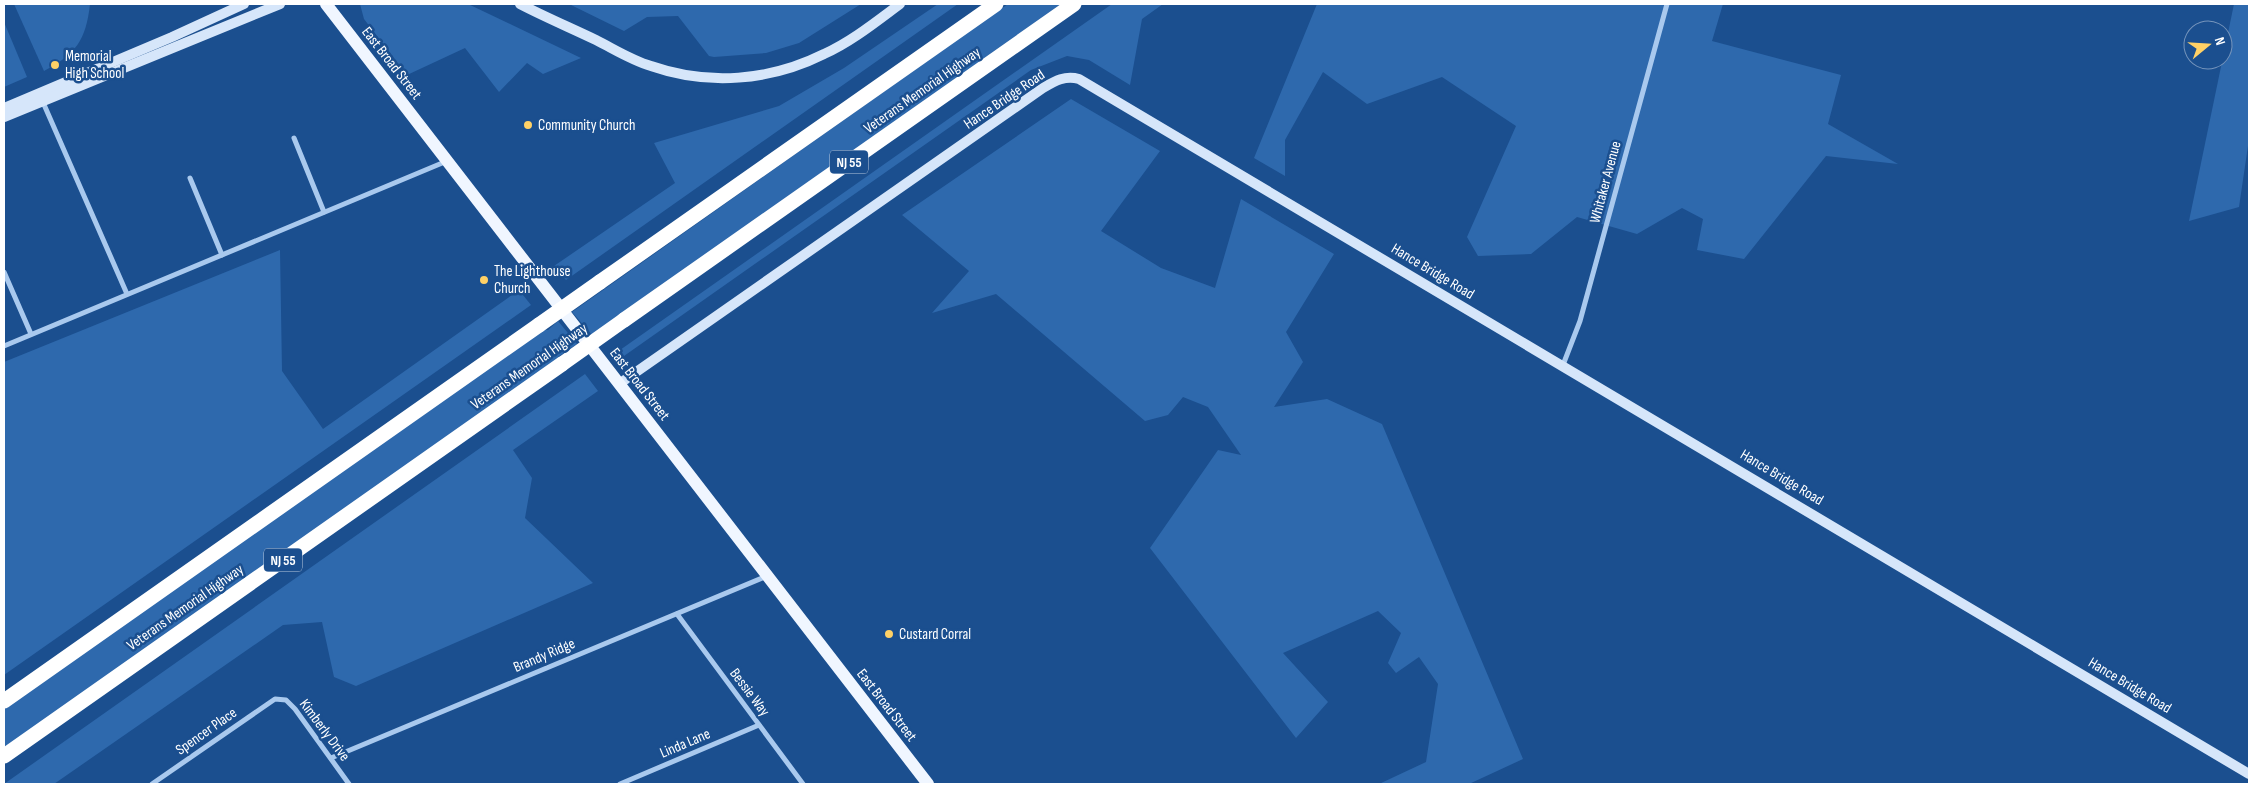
<svg xmlns="http://www.w3.org/2000/svg" width="2253" height="788" viewBox="0 0 2253 788" font-family="'Sofia Sans Condensed',sans-serif">
<rect width="100%" height="100%" fill="#1b4f8f"/>
<g fill="#2e69ad">
<path d="M14,4H90C86,40 76,54 44,71Z"/>
<polygon points="360,4 468,4 581,58 543,74 527,63 499,92 465,48 407,75 364,19"/>
<polygon points="569,4 861,4 799,43 766,53 714,57 709,56 678,16 647,17 624,31"/>
<polygon points="938,4 958,4 566,280 554,266 675,183 654,143 779,106 844,68"/>
<polygon points="1008,4 1061,4 592,335 572,312"/>
<polygon points="1112,4 1163,4 1142,19 1130,85 1089,60 1067,56 1031,70 624,356 620,350"/>
<polygon points="1317,4 1723,4 1712,41 1841,75 1828,124 1898,164 1826,156 1744,259 1697,250 1703,219 1682,208 1637,234 1577,217 1531,254 1478,256 1467,237 1516,126 1442,77 1367,104 1323,72 1285,140 1285,176 1254,158"/>
<polygon points="2234,4 2249,4 2249,139 2239,207 2189,221"/>
<polygon points="4,22 27,77 4,87"/>
<polygon points="1071,99 1160,151 1101,231 1161,268 1215,288 1241,199 1334,254 1286,332 1303,362 1274,407 1327,399 1382,424 1523,759 1469,784 1379,784 1426,762 1438,684 1419,657 1396,673 1388,663 1401,633 1378,611 1283,653 1328,702 1296,738 1150,548 1218,450 1241,455 1208,407 1183,397 1168,415 1145,421 996,294 932,313 969,271 902,215"/>
<polygon points="280,250 282,371 323,429 519,290 531,305 4,675 4,362"/>
<polygon points="558,321 577,344 558,357 559,361 4,750 4,708 542,329 548,330"/>
<polygon points="585,374 598,391 513,450 532,478 525,518 593,583 356,686 334,677 322,622 283,625 54,784 4,784"/>
</g>
<g fill="none" stroke-linecap="round" stroke-linejoin="round">
<g stroke="#a9c9ee" stroke-width="5">
<polyline points="42,100 127,294"/>
<polyline points="294,138 324,212"/>
<polyline points="190,178 222,255"/>
<polyline points="4,272 31,334"/>
<polyline points="4,346 447,161"/>
<polyline points="1563,365 1580,321 1667,4"/>
<polyline points="677,614 803,784"/>
<polyline points="331,758 767,576"/>
<polyline points="152,784 275,699 286,700 295,709 349,784"/>
<polyline points="620,784 759,725"/>
</g>
<g stroke="#d6e6fa" stroke-width="10">
<path d="M520,4C545,17 571,28 596,40C614,49 631,60 651,66C708,86 770,81 824,54C851,42 877,21 900,4"/>
<polyline points="4,108 172,37 244,4"/>
<polyline points="4,117 280,4"/>
<path d="M619,384L1043,88C1055,81 1065,75 1079,79L2249,774"/>
</g>
<polyline stroke="#f0f6ff" stroke-width="12" points="326,4 928,784"/>
<g stroke="#fff" stroke-width="15">
<polyline points="600,282 996,4"/>
<polyline points="624,320 1074,4"/>
<polyline points="4,701 539,325"/>
<polyline points="4,756 562,364"/>
</g>
<g stroke="#fff" stroke-width="15">
<polyline points="539,325 600,282"/>
<polyline points="562,364 624,320"/>
</g>
</g>
<g fill="#ffd166" stroke="#1b4f8f" stroke-width="2">
<circle cx="55" cy="65" r="5"/>
<circle cx="528" cy="125" r="5"/>
<circle cx="484" cy="280" r="5"/>
<circle cx="889" cy="634" r="5"/>
</g>
<g text-anchor="middle" stroke-width="5" stroke-linejoin="round" paint-order="stroke">
<g fill="#1b4f8f" stroke="#bbcadd" stroke-width="1">
<rect x="830" y="150.5" width="38" height="23" rx="4"/>
<rect x="264" y="548.5" width="38" height="23" rx="4"/>
</g>
<g font-size="14" font-weight="bold" fill="#fff">
<text x="849" y="167">NJ 55</text>
<text x="283" y="565">NJ 55</text>
</g>
<g font-size="15" fill="#fff" stroke="#1b4f8f" text-anchor="start">
<text x="65" y="61">Memorial<tspan x="65" dy="17">High School</tspan></text>
<text x="538" y="130">Community Church</text>
<text x="494" y="276">The Lighthouse<tspan x="494" dy="17">Church</tspan></text>
<text x="899" y="639">Custard Corral</text>
</g>
<g font-size="15" fill="#fff" stroke="#1b4f8f">
<text transform="translate(392 63) rotate(52)" y="5">East Broad Street</text>
<text transform="translate(922 90) rotate(-35)" y="5">Veterans Memorial Highway</text>
<text transform="translate(1004 99) rotate(-34)" y="5">Hance Bridge Road</text>
<text transform="translate(1605 182) rotate(-75)" y="5">Whitaker Avenue</text>
<text transform="translate(1433 271) rotate(31)" y="5">Hance Bridge Road</text>
<text transform="translate(529 366) rotate(-35)" y="5">Veterans Memorial Highway</text>
<text transform="translate(640 384) rotate(52)" y="5">East Broad Street</text>
<text transform="translate(1782 477) rotate(31)" y="5">Hance Bridge Road</text>
<text transform="translate(185 607) rotate(-35)" y="5">Veterans Memorial Highway</text>
<text transform="translate(544 655) rotate(-23)" y="5">Brandy Ridge</text>
<text transform="translate(2130 685) rotate(31)" y="5">Hance Bridge Road</text>
<text transform="translate(750 692) rotate(53)" y="5">Bessie Way</text>
<text transform="translate(887 705) rotate(52)" y="5">East Broad Street</text>
<text transform="translate(325 730) rotate(53)" y="5">Kimberly Drive</text>
<text transform="translate(206 731) rotate(-35)" y="5">Spencer Place</text>
<text transform="translate(685 743) rotate(-23)" y="5">Linda Lane</text>
</g>
</g>
<rect width="2253" height="788" fill="none" stroke="#ffffff" stroke-width="10"/>
<g transform="translate(2208 45) rotate(72)"><circle r="24" fill="#1b4f8f" stroke="#7695bc"/>
<path d="M0-4L9 19L0 12L-9 19Z" fill="#ffd166"/>
<text y="-8" font-size="14" font-weight="bold" text-anchor="middle" fill="#ffffff">N</text>
</g>
</svg>
